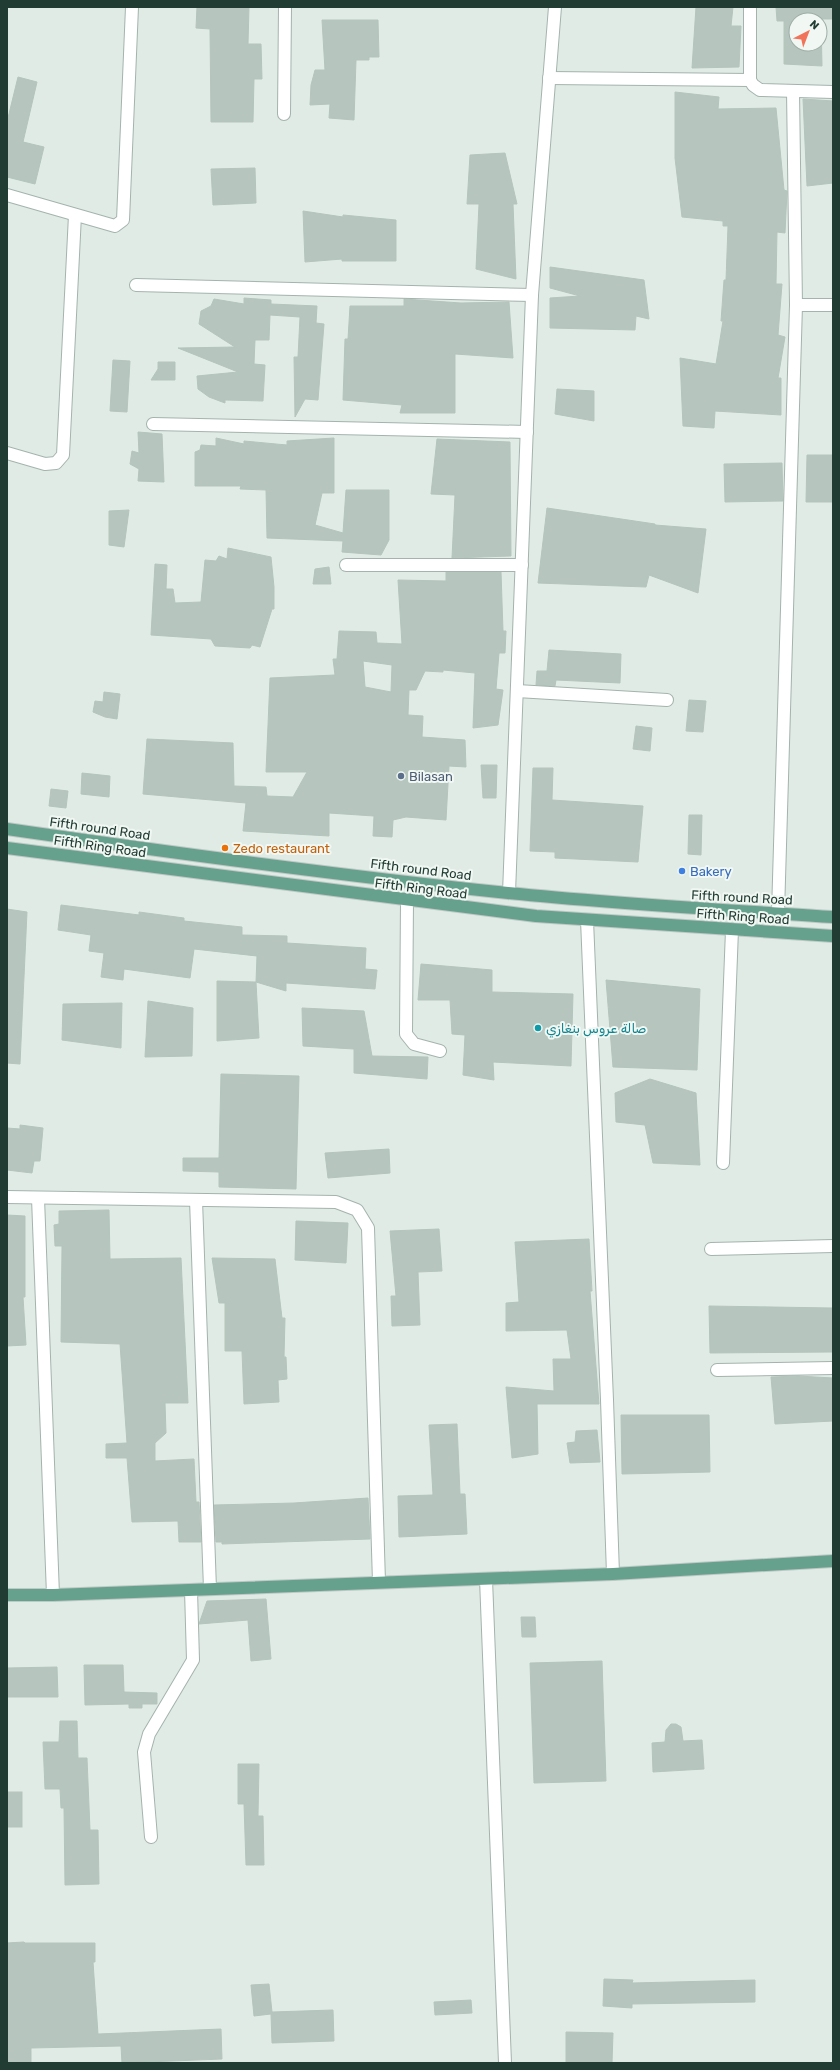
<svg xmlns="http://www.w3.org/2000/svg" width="840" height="2070" viewBox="0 0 840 2070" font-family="Rubik,Vazirmatn,sans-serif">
<rect width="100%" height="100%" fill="#e1ebe6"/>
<g fill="#b6c6bf" stroke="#b3c5bc" fill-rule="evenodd">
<polygon points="197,7 249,7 248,44 261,44 262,79 254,79 253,122 211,122 210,29 196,28"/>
<polygon points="696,7 733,7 731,26 741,26 739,67 692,68"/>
<path d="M776,7H833V19H821L822,66L784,64V21H777ZM796,20H820V44H796Z"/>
<polygon points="322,20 378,20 379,57 369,57 369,60 356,60 354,120 329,118 330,104 310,105 311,85 315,70 325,70"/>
<polygon points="18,77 37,82 23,142 44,147 35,184 7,177 7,122"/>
<polygon points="675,92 719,97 718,109 776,108 784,190 787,191 785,233 777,232 776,284 782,284 778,335 785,337 778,378 781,378 781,415 715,411 714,428 683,426 680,358 716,364 723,321 721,321 724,280 726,280 728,226 723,226 723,221 682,217 675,158"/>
<polygon points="803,99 833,101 833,183 807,186"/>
<polygon points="505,153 517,204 513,204 516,279 476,269 479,204 467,204 470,155"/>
<polygon points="255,168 256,203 213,205 211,169"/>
<polygon points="303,211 343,217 343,215 396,220 396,261 342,261 342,259 305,262"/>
<polygon points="550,267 644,280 649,319 636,316 635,330 550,328 550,298 580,296 550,288"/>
<polygon points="244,298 271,300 271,304 317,306 316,323 324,324 318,400 305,399 295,417 294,357 298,357 300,317 270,315 269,340 255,340 254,364 265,365 263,401 225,400 225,403 209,397 198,389 197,376 238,372 178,348 235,347 199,324 201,311 211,306 214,299 244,304"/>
<polygon points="404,299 461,303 509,302 513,358 455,354 455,413 400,413 402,405 343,400 345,339 348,339 350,306 404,306"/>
<polygon points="113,360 130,361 127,412 110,411"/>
<polygon points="158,362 175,362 175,380 151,380 158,369"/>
<polygon points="557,389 594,391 594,421 555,414"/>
<polygon points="138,432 162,434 164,482 138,481 139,469 130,464 132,451 139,453"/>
<polygon points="216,438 244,444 244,441 287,445 287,441 334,438 334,493 322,493 315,525 343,533 346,490 389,490 389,540 381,555 342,552 343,541 267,538 266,490 240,489 241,486 195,486 195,452 200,450 201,445 216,446"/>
<polygon points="437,439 510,442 511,556 452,558 455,495 431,494"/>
<polygon points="807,455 833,455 833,502 806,502"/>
<polygon points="782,463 783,501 725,502 724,464"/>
<polygon points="547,508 655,524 655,525 706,529 698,593 649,575 646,587 538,583"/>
<polygon points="129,510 124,547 109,545 109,511"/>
<polygon points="228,548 271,557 274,587 274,609 272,609 260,647 252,645 250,648 215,646 211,639 151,635 155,564 167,565 166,589 173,589 175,603 201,602 205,560 216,561 219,556 227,559"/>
<polygon points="329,567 331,584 313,584 315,569"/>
<path d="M446,572H501L503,631H506L505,653H499L496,689L503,690L498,725L473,728L475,673L443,670V672L425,671L416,690H409L408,715L423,716L422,737L465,740L466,767L449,766L446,820L406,817L393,820L392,837L373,836L374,816L329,813V836L243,831L246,803L143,794L147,739L233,743L234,786L266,787L267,796L293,797L307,772H266L270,678L335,675L333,659H337L339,631L376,632L377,643L402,644L398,580L446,581ZM363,661L392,665L391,692L365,687Z"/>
<polygon points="549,650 621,654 620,683 556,680 555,686 536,685 537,671 547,671"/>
<polygon points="104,692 120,694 117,719 105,717 93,712 95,701 103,702"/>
<polygon points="689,700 706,701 703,732 686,731"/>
<polygon points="636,726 652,728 650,751 633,749"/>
<polygon points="481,765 497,765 496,798 483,798"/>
<polygon points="533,768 553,768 552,800 643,806 638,862 555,858 555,852 530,851"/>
<polygon points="82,773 110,776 109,797 81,794"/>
<polygon points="51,789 68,791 66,808 49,806"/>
<polygon points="689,815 702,815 701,855 688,854"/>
<polygon points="61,905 139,915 139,912 184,918 184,921 242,927 242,935 287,936 287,943 366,948 365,969 377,970 375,989 286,983 286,991 256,982 257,956 194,949 190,978 124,969 123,980 101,977 104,953 89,951 91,935 58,930"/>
<polygon points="7,909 27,912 20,1064 7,1063"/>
<polygon points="421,964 492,970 492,992 573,994 571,1066 493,1062 494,1080 463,1075 465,1035 452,1034 450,1000 418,1000"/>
<polygon points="606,980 700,989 697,1070 613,1067"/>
<polygon points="217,981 256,982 259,1038 217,1041"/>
<polygon points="148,1001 193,1008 192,1056 145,1057"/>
<polygon points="122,1003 121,1048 62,1040 63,1004"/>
<polygon points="302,1008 364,1011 372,1056 428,1057 427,1079 354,1073 354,1049 303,1046"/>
<polygon points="221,1074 299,1076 296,1189 219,1187 219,1172 183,1171 183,1158 219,1158"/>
<polygon points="650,1079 696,1093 700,1165 653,1163 645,1125 616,1122 615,1093"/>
<polygon points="20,1125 43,1128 40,1161 34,1161 32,1173 7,1170 7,1128 20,1129"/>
<polygon points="389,1149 390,1173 328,1178 325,1153"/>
<polygon points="109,1210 110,1259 181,1258 188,1403 165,1403 166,1433 155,1443 155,1461 194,1459 196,1502 199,1502 201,1542 179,1542 178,1521 132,1522 127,1458 106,1458 106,1444 127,1443 120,1344 61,1342 62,1246 55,1246 54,1225 59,1224 59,1211"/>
<polygon points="7,1215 25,1216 25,1297 23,1297 26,1345 7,1346"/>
<polygon points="296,1221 348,1223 346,1263 295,1260"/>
<polygon points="439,1229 442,1271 418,1272 420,1325 392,1326 391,1296 396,1296 390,1231"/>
<polygon points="589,1239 592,1291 590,1291 599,1404 537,1404 538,1454 512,1458 506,1387 554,1391 553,1359 571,1359 567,1330 506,1331 506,1303 519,1302 515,1242"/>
<polygon points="212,1258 275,1259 282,1318 285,1318 284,1357 286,1357 287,1379 278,1380 279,1402 244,1404 242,1351 225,1351 225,1303 219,1303"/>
<polygon points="709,1306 833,1308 833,1352 710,1353"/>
<polygon points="798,1376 833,1378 833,1421 775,1424 771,1377"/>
<polygon points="621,1415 709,1415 710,1472 622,1474"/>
<polygon points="457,1424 460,1494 465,1494 467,1534 399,1537 398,1496 433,1495 429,1425"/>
<polygon points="597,1430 600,1462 570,1463 567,1443 575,1442 576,1431"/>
<polygon points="368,1498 370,1539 222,1544 222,1542 216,1542 214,1505 294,1503"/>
<polygon points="266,1599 271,1659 251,1661 248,1620 199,1624 207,1601"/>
<polygon points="521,1617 535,1617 536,1637 522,1637"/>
<polygon points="602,1661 606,1781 534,1783 530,1663"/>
<polygon points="84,1665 123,1665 124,1692 157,1693 157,1704 142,1704 142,1708 129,1708 129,1704 85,1705"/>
<polygon points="57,1667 58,1697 7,1697 7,1668"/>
<polygon points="60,1721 77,1721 78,1758 87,1758 90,1830 98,1830 99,1884 65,1885 64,1808 61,1808 60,1789 45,1789 43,1742 59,1742"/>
<polygon points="671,1724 676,1724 681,1727 683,1741 702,1740 704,1769 653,1772 652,1743 665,1742 666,1730"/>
<polygon points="238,1764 259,1764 258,1816 263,1816 264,1865 246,1865 244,1804 238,1804"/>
<rect x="7" y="1792" width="15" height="35"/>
<polygon points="24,1942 25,1943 95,1943 95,1962 93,1962 98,2034 221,2029 222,2059 122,2063 121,2046 31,2048 31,2063 7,2063 7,1943"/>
<polygon points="604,1979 633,1980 632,1983 755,1980 755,2002 632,2004 632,2008 603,2006"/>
<polygon points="269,1984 272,2012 333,2010 334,2041 272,2043 271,2014 254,2016 251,1985"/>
<polygon points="471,2000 472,2013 435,2015 434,2002"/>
<polygon points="566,2032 613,2033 612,2063 566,2063"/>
</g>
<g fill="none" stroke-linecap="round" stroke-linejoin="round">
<defs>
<g id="minor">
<polyline points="750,7 750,80 753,85 760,90 833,92"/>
<polyline points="549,78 750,80"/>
<polyline points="284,114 285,7"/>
<polyline points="7,195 115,226 123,220 132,7"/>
<polyline points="136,285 532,295"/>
<polyline points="796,305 833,305"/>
<polyline points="153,424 527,432"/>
<polyline points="7,453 45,464 56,463 63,455 75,215"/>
<polyline points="346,565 522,565"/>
<polyline points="517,691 667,700"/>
<polyline points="509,893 532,295 555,7"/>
<polyline points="407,901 406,1034 414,1044 440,1051"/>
<polyline points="778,913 796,305 793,91"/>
<polyline points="587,920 607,1400 613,1574"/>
<polyline points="723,1163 732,930"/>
<polyline points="7,1197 336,1202 357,1210 368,1228 379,1582"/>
<polyline points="38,1198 53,1595"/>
<polyline points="196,1200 210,1589"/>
<polyline points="711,1249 833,1246"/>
<polyline points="717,1370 833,1368"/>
<polyline points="486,1579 505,2063"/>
<polyline points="151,1837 144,1752 149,1734 193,1660 191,1590"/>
</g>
<g id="major">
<path d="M7,829C174,853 341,876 508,893C616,904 725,910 833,917"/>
<polyline points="7,848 536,916 833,936"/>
<polyline points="7,1595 53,1595 613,1574 833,1561"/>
</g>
</defs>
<use href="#minor" stroke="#a4b3ad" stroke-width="14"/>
<use href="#major" stroke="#c1c8c6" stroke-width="14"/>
<use href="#minor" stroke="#fff" stroke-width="12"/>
<use href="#major" stroke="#66a18d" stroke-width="12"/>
</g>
<circle fill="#5c6f8a" stroke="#f1f8f4" stroke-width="1.5" cx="401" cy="776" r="4"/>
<circle fill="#e8710a" stroke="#f1f8f4" stroke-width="1.5" cx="225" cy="848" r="4"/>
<circle fill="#3f7fe0" stroke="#f1f8f4" stroke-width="1.5" cx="682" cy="871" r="4"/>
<circle fill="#0f9aa8" stroke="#f1f8f4" stroke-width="1.5" cx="538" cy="1028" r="4"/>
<g text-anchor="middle" stroke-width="4" stroke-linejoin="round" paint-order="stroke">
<g font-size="13" fill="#4e5e75" stroke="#f1f8f4" text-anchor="start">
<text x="409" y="781">Bilasan</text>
</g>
<g font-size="13" fill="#213c33" stroke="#f1f8f4">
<text transform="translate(100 828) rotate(8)" y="5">Fifth round Road</text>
<text transform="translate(100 846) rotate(8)" y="5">Fifth Ring Road</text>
<text transform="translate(421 869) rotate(7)" y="5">Fifth round Road</text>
<text transform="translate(421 888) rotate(7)" y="5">Fifth Ring Road</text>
<text transform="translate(742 897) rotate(3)" y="5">Fifth round Road</text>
<text transform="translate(743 916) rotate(4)" y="5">Fifth Ring Road</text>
</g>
<g font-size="13" fill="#c56008" stroke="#f1f8f4" text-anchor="start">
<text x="233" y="853">Zedo restaurant</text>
</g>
<g font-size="13" fill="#366cbe" stroke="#f1f8f4" text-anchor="start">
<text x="690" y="876">Bakery</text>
</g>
<g font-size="13" fill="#0d838f" stroke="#f1f8f4" text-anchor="start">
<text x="546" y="1033">صالة عروس بنغازي</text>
</g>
</g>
<rect width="840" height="2070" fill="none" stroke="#213c33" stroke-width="16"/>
<g transform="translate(808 32) rotate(42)"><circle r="19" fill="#f1f8f4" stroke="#9eada7"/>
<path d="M0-3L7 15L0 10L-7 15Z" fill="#f1745a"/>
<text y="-6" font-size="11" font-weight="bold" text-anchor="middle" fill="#213c33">N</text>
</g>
</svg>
